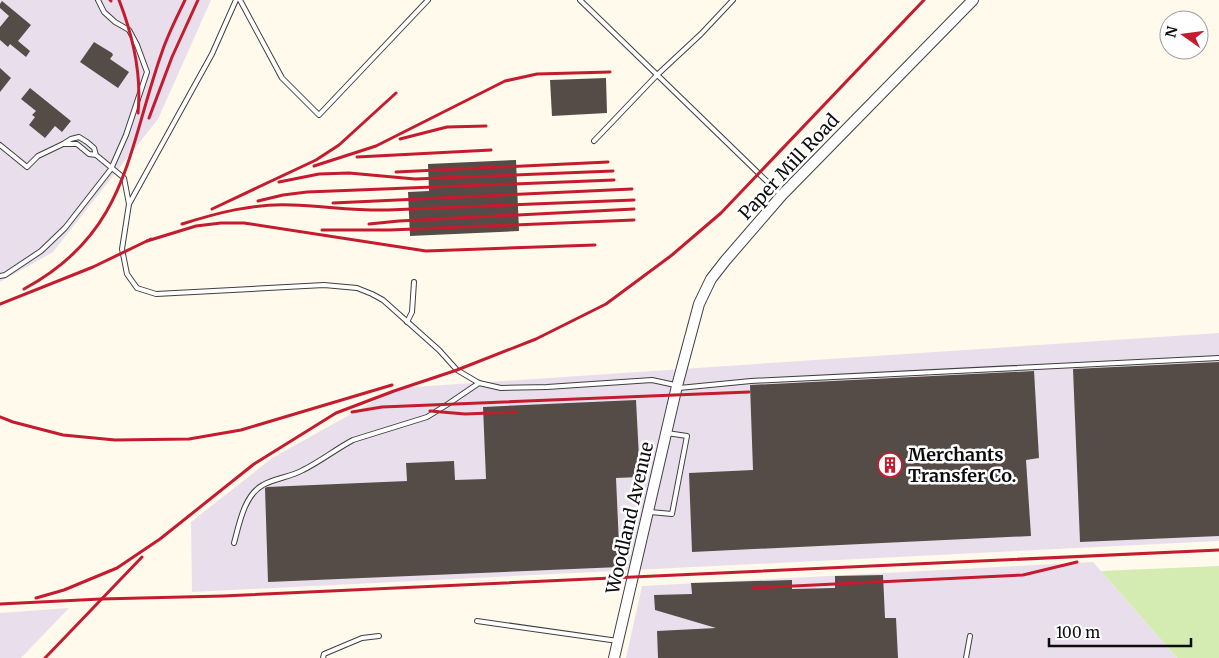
<svg xmlns="http://www.w3.org/2000/svg" width="1219" height="658" viewBox="0 0 1219 658" font-family="Merriweather,serif">
<rect width="100%" height="100%" fill="#fffaeb"/>
<g fill="#e9dfec">
<polygon points="0,0 211,0 158,119 53,252 0,282"/>
<polygon points="1219,333 1219,541 192,592 191,522 272,458 398,388"/>
<polygon points="1093,562 1177,658 626,658 642,586"/>
<polygon points="69,608 21,658 0,658 0,613"/>
</g>
<polygon fill="#d4ecb2" points="1219,566 1219,658 1177,658 1101,571"/>
<g fill="#554c47">
<polygon points="2,1 31,25 18,41 30,51 26,57 10,44 8,47 0,40 0,27 9,16 0,8 0,4"/>
<polygon points="94,42 112,53 113,55 110,59 129,72 118,88 80,62"/>
<polygon points="0,68 11,78 0,92"/>
<polygon points="606,78 607,113 552,116 550,80"/>
<polygon points="30,88 71,121 62,132 55,126 45,138 29,125 35,117 32,115 36,111 21,99"/>
<polygon points="516,160 519,231 410,236 408,192 429,191 428,164"/>
<polygon points="1219,362 1219,536 1080,542 1073,369"/>
<polygon points="1034,371 1039,458 1026,460 1031,536 692,552 689,473 753,470 750,385"/>
<polygon points="636,400 640,477 616,478 620,567 268,582 265,488 267,487 407,481 406,463 454,461 455,480 486,479 483,407"/>
<polygon points="883,575 885,618 896,618 898,658 658,658 657,631 716,628 655,610 654,595 692,594 691,583 792,580 792,589 835,588 835,576"/>
</g>
<g fill="none" stroke-linecap="round" stroke-linejoin="round">
<defs>
<g id="service">
<polyline points="236,0 212,54 129,204 122,249 127,274 137,288 156,294 324,285 357,288 372,294 383,300 439,350 457,370 479,383 501,388 547,387 652,380 675,385"/>
<polyline points="240,0 282,78 319,115 428,0"/>
<polyline points="580,0 781,195"/>
<polyline points="594,141 657,75 701,34 733,0"/>
<polyline points="0,145 27,167 38,156 63,144"/>
<polyline points="96,155 89,154 77,144 63,144 71,139 79,137 87,142 94,148 96,155 124,178 129,204"/>
<polyline points="0,276 5,275 41,251 65,228 111,169 126,135 147,72 137,45 129,30 115,22 104,12 98,0"/>
<polyline points="407,322 412,312 414,282"/>
<polyline points="679,388 751,381 1219,358"/>
<polyline points="650,512 672,514 687,436 667,433"/>
<path d="M234,543C239,525 244,495 263,485C275,478 291,477 303,470C321,461 336,449 353,440L427,417L448,404L479,383"/>
<polyline points="477,621 618,641"/>
<polyline points="323,658 324,654 362,638 379,636"/>
<polyline points="966,658 970,636"/>
</g>
<polyline id="tertiary" points="614,658 677,386 699,304 711,279 725,261 782,195 973,0"/>
</defs>
<use href="#service" stroke="#3f3f3f" stroke-width="6"/>
<use href="#tertiary" stroke="#3f3f3f" stroke-width="12"/>
<use href="#service" stroke="#fff" stroke-width="4"/>
<use href="#tertiary" stroke="#fff" stroke-width="10"/>
<g stroke="#c41b2f" stroke-width="3">
<polyline points="110,0 111,1"/>
<path d="M119,0C133,36 142,73 138,113"/>
<polyline points="149,118 172,57 198,0"/>
<polyline points="400,139 447,127 486,126"/>
<polyline points="357,157 491,150"/>
<polyline points="314,166 376,146 505,81 537,74 610,72"/>
<polyline points="396,172 608,162"/>
<polyline points="279,182 319,174 349,173 415,179 613,171"/>
<polyline points="258,201 283,195 307,192 614,180"/>
<polyline points="333,203 632,189"/>
<polyline points="212,209 316,160 339,145 396,93"/>
<path d="M182,224C217,213 254,203 292,205C324,206 355,211 388,210L634,200"/>
<polyline points="369,224 399,221 634,209"/>
<polyline points="322,230 390,230 634,220"/>
<polyline points="147,241 196,226 221,223 244,223 426,251 595,245"/>
<path d="M24,289C128,233 127,151 162,52C168,34 177,17 185,0"/>
<polyline points="0,304 93,267 151,239"/>
<polyline points="430,411 465,414 516,412"/>
<polyline points="352,412 382,407 749,392"/>
<polyline points="0,417 13,422 63,435 115,440 189,439 241,430 392,385"/>
<polyline points="753,588 1023,575 1077,562"/>
<polyline points="36,598 64,590 117,568 160,539 254,464 336,413 394,391 457,370 536,339 606,304 672,255 721,213 924,0"/>
<polyline points="0,604 101,599 223,596 1219,550"/>
<polyline points="45,658 142,557"/>
</g>
</g>
<defs>
<symbol id="building-ring" viewBox="-11 -11 22 22"><circle r="9.5" fill="#fff" stroke="#c41b2f" stroke-width="1.5"/><path d="M-4-6H4V6H1V3H-1V6H-4ZM-2.5-4.3h1.7v1.8h-1.7ZM.8-4.3h1.7v1.8H.8ZM-2.5-1h1.7V.8h-1.7ZM.8-1h1.7V.8H.8Z" fill="#c41b2f"/></symbol>
</defs>
<g fill-rule="evenodd">
<use href="#building-ring" x="876" y="451" width="28" height="28"/>
</g>
<g text-anchor="middle" stroke-width="5" stroke-linejoin="round" paint-order="stroke">
<g font-size="18" fill="#0c0c0c" stroke="#fff">
<text transform="translate(789 167) rotate(-47)" y="6">Paper Mill Road</text>
<text transform="translate(630 518) rotate(-77)" y="6">Woodland Avenue</text>
</g>
<g font-size="18" font-weight="bold" fill="#0c0c0c" stroke="#fff" text-anchor="start">
<text x="908" y="461">Merchants<tspan x="908" dy="21">Transfer Co.</tspan></text>
</g>
</g>
<g transform="translate(1184 35) rotate(284)"><circle r="24" fill="#ffffff" stroke="#9e9e9e"/>
<path d="M0-4L9 19L0 12L-9 19Z" fill="#c41b2f"/>
<text y="-8" font-size="14" font-weight="bold" text-anchor="middle" fill="#0c0c0c">N</text>
</g>
<path d="M1049 638v8h142v-8" fill="none" stroke="#0c0c0c" stroke-width="2.5"/>
<text x="1056" y="638" font-size="15" fill="#0c0c0c" stroke="#ffffff" stroke-width="4" paint-order="stroke">100 m</text>
</svg>
